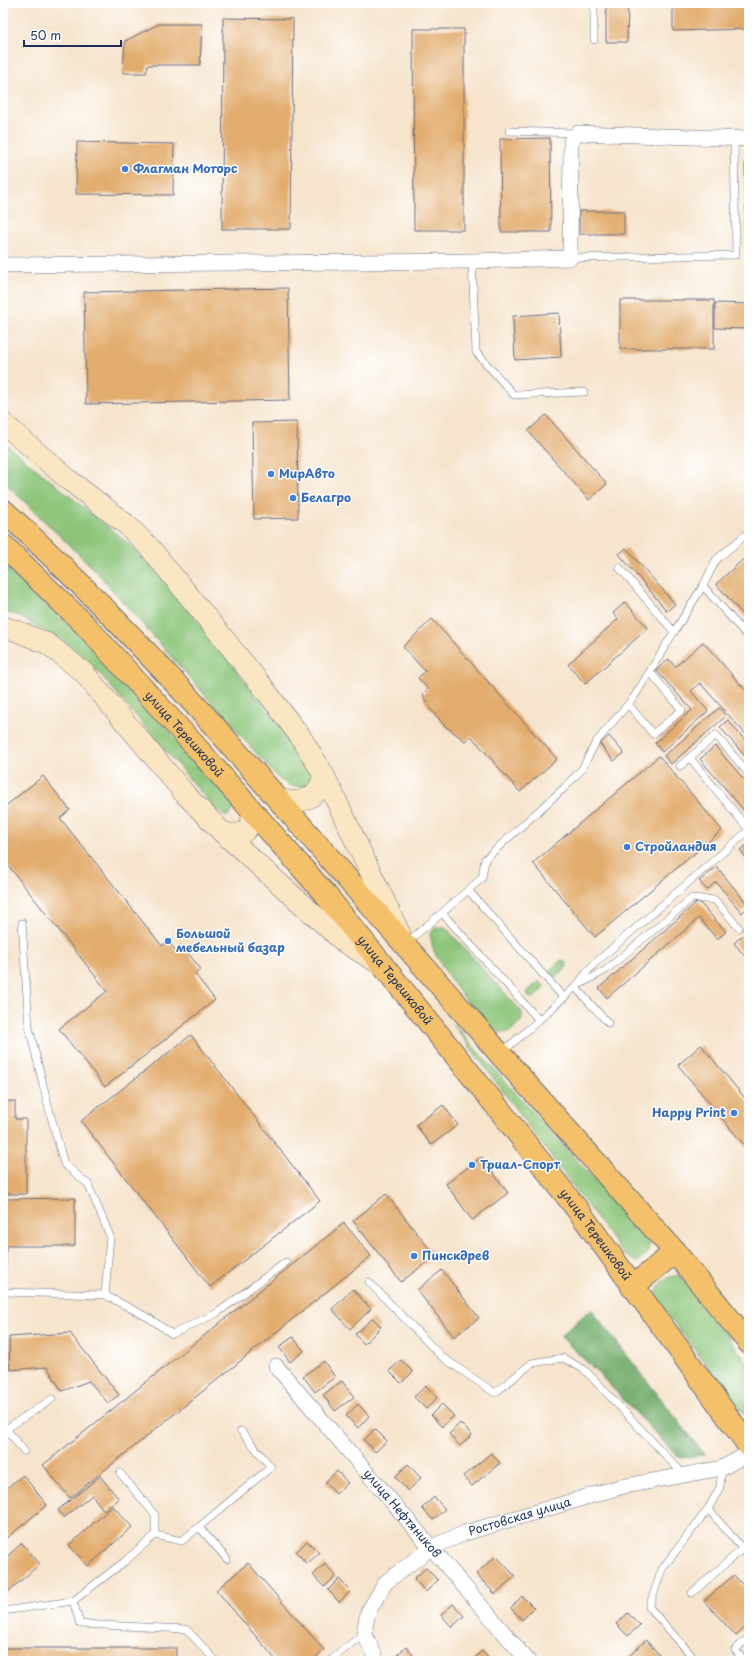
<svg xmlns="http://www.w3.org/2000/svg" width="752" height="1664" viewBox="0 0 752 1664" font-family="'Playpen Sans',sans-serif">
<rect width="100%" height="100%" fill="#fff"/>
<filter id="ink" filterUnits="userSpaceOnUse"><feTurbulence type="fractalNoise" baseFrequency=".025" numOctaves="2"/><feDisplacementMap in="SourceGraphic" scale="8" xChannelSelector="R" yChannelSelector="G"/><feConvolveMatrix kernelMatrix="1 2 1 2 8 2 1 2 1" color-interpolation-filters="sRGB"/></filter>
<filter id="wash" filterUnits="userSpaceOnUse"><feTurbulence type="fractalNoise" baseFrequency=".012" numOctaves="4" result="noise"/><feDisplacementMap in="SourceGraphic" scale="16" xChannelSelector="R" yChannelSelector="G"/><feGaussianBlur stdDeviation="0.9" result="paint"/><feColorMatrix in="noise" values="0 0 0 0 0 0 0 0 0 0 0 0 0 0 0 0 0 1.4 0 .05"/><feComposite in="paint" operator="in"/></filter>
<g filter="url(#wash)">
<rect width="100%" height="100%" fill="#f6e4cc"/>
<g fill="#8cc579" stroke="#547a6c">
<polygon points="3,442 129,544 171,587 307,760 312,775 305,787 291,786 279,779 93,568 3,481"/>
<polygon points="3,564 120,674 236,807 232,812 226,817 216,810 102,676 71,646 17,615 3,612"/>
<path d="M436,927H445L522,1012V1020C517,1025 513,1031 505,1033C486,1036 440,966 433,949C432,944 431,938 430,934Z"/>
<polygon points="564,960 567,965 566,968 556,977 552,976 550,970 560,961"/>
<polygon points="540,981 544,986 543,990 533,998 529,997 527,992 537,983"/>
<polygon points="453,1024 644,1234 650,1242 647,1254 637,1262 623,1254"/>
<path d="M678,1275L691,1288L749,1365V1420L664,1310L656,1298C659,1282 662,1278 678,1275Z"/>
</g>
<polygon fill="#71aa69" stroke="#466c64" points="591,1309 705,1455 679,1458 596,1371 560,1336"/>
<g id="blocks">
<g fill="#e2ac6d">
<polygon points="606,3 628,3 627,42 606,42"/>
<polygon points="673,3 749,3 749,29 673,31"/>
<polygon points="223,18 293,19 291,229 222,229"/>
<polygon points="159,24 202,24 200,65 148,65 146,73 123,73 125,41"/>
<polygon points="413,29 464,29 464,230 414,230"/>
<polygon points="550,138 551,232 501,232 500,139"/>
<polygon points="77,142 174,144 173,195 76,194"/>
<polygon points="745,162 749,162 749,243 746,243"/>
<rect x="579" y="211" width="45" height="23"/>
<polygon points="288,288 290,400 86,404 84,292"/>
<rect x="620" y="300" width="94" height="49"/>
<polygon points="715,303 749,304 749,329 715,328"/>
<polygon points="559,313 561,357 515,360 513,316"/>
<polygon points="546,415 607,484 589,500 528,431"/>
<polygon points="297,422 298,518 254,519 252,423"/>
<polygon points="626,548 675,604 667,611 619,554"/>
<polygon points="749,554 749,622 716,584"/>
<polygon points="625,602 648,628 585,684 568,664 618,619 613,613"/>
<polygon points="432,619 557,759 520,792 471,736 465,741 445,726 426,704 423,694 428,689 418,678 425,671 403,647"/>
<polygon points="703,642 749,694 749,738 700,683 691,691 708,711 662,752 655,743 692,710 656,670 669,659 675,667"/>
<polygon points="719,708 726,716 671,764 664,756"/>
<polygon points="728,720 749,745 749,761 720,727"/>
<polygon points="609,736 624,753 614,761 600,744"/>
<polygon points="715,746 749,785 749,816 700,759"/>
<polygon points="659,756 722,830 595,937 533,863"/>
<polygon points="43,776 70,810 60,818 162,946 168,941 175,950 181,945 201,969 195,974 215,1000 105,1087 59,1029 107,991 3,859 3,808"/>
<polygon points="747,845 749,848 749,862 740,850"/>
<polygon points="717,867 749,906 742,913 716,882 707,890 699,881"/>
<polygon points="698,901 726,932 717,939 699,918 607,998 599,988"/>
<polygon points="749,930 749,961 734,943"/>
<polygon points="191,1035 320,1201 210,1287 81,1121"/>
<polygon points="701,1045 749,1103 749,1151 678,1065"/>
<polygon points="3,1101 15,1101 15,1119 26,1119 26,1194 3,1194"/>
<polygon points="443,1105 458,1125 431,1145 416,1125"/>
<polygon points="482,1157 508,1193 472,1220 446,1184"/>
<polygon points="386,1194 435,1256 401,1282 353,1221"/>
<polygon points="75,1198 75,1246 6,1246 6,1267 3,1267 3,1199"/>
<polygon points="344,1223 371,1256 70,1498 43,1465"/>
<polygon points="442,1270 479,1318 454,1337 417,1290"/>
<polygon points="353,1289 371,1309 350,1329 332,1309"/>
<polygon points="373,1318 381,1327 364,1344 355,1334"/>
<polygon points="70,1333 119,1395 108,1403 89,1381 62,1391 47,1367 10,1370 9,1337"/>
<polygon points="293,1337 304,1351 290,1362 279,1347"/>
<polygon points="401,1360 413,1372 401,1383 389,1371"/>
<polygon points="324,1361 335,1377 315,1392 303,1376"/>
<polygon points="342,1381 354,1397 335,1411 323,1395"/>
<polygon points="426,1386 437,1398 426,1409 414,1397"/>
<polygon points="358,1404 369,1416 358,1428 346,1416"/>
<polygon points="442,1404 454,1416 442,1427 431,1415"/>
<polygon points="460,1423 472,1435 460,1446 449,1434"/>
<polygon points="375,1429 387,1441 375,1452 364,1440"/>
<polygon points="491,1453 500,1463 472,1486 463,1476"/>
<polygon points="408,1464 421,1478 408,1491 395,1477"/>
<polygon points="337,1471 348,1483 336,1494 325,1482"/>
<polygon points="23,1475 47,1505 3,1541 3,1491"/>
<polygon points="100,1476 119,1499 104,1511 92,1495 64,1518 58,1510"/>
<polygon points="434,1497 445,1509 433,1520 422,1508"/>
<polygon points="113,1506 132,1527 88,1566 69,1545"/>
<polygon points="307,1541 319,1553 307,1564 296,1552"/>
<polygon points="22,1543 40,1564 3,1596 3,1560"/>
<polygon points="496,1556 515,1576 495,1594 476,1574"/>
<polygon points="248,1563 324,1650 312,1661 277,1661 216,1590"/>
<polygon points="325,1564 336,1576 324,1587 313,1575"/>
<polygon points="426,1568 438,1580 426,1592 414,1579"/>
<polygon points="734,1575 749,1592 749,1624 736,1636 704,1601"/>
<polygon points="339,1579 351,1591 339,1602 328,1590"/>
<polygon points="522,1596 534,1608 522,1620 511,1608"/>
<polygon points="453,1604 464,1616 452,1627 441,1615"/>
<polygon points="628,1613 640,1625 628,1636 616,1624"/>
<polygon points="646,1640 665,1661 624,1661"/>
<polygon points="406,1647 418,1661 390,1661"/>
<rect x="3" y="1648" width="173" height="13"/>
<polygon points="482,1651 491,1661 472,1661"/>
</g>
</g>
</g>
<g filter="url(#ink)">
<use href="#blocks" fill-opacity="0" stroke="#686e84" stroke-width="1"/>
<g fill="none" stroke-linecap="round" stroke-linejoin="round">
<defs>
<g id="lane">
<polyline points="594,40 594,3"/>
<polyline points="509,131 577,133"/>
<polyline points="570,258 736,255 734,138"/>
<polyline points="472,261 476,352 514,395 584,392"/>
<polyline points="749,532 716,560 703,586 749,638"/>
<polyline points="674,632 703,586"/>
<polyline points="628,704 653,734 682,710 650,672"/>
<polyline points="690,758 749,830"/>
<polyline points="680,766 716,735 749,774"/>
<polyline points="468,890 564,998"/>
<polyline points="442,913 482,878 485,859 564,788 582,769 596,742 634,697 674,632 619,567"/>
<polyline points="406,943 442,913 539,1020 501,1053"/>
<polyline points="539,1020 575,987 594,964 749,830"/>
<polyline points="608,1023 575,987 606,970 692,898 715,900 739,928"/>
<polyline points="369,1282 442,1357 495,1393 532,1363 563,1358 585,1370 684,1475"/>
<polyline points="3,1292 105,1295 110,1236 88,1184 64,1164 49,1109 29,1027 22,923"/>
<polyline points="105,1295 149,1318 172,1334 217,1313 286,1262"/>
<polyline points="3,1425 24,1451"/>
<polyline points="6,1429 52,1399"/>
<polyline points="708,1509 749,1556"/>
<polyline points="199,1527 227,1559"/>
<polyline points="155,1535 182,1541 271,1467 241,1431"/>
<polyline points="692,1593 742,1549"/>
<polyline points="73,1601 80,1624 186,1629 216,1661"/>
<polyline points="3,1611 73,1601 124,1562 155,1535 155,1515 120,1473"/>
<polyline points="693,1657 649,1607 662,1569 708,1509 720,1487 722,1468"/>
<polyline points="330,1661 364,1633"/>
<polyline points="745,1661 735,1650 749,1637"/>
</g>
<g id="street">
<polyline points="3,265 472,261 570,258 571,141 578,133 749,139"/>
<path id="s1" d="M276,1366L528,1661"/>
<path id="s2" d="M377,1661L364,1633L368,1612L386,1582L432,1547L465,1533L620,1487L722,1468L749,1453"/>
</g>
<g id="secondary">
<polyline points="3,423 69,480 127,525 150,548 259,682 300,736 324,775 400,934"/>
<polyline points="3,627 17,631 48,644 84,673 185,794 222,832 344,942 380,964"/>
<path d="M278,799C301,805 318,800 324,775"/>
<path d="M222,832C240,837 249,834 253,814"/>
</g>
<g id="primary">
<path d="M3,510C78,579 148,652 216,728L500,1054L675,1252L749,1343"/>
<path id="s3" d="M3,545L85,625L196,747L325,894L502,1113L583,1217L749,1446"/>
<polyline points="632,1287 675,1252"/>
</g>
</defs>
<use href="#lane" stroke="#686e84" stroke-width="8"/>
<use href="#street" stroke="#686e84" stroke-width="16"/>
<use href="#secondary" stroke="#686e84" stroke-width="22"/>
<use href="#primary" stroke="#686e84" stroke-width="24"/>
<use href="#lane" stroke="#fff" stroke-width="7"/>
<use href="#street" stroke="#fff" stroke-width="15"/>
<use href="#secondary" stroke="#fbe6c3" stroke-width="21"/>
<use href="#primary" stroke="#f4c16a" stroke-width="22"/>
</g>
</g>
<g fill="#3f7fe0" stroke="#fff" stroke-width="1.5">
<circle cx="125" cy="169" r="4"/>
<circle cx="271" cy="474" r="4"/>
<circle cx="293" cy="498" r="4"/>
<circle cx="627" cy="847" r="4"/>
<circle cx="168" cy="941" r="4"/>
<circle cx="734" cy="1113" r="4"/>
<circle cx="472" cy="1165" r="4"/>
<circle cx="414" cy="1256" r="4"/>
</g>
<g text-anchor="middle" stroke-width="3" stroke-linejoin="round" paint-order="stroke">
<g font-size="12" font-weight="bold" fill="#366cbe" stroke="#fff" text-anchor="start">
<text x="133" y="173">Флагман Моторс</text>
<text x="279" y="478">МирАвто</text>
<text x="301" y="502">Белагро</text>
<text x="635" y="851">Стройландия</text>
<text x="176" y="938">Большой<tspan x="176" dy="14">мебельный базар</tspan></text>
<text x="726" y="1117" text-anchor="end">Happy Print</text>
<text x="480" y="1169">Триал-Спорт</text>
<text x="422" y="1260">Пинскдрев</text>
</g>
<g font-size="12" fill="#1b2f5e" stroke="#fff">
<text dy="4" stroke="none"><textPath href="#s3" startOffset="262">улица Терешковой</textPath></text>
<text dy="4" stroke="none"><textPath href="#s3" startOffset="586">улица Терешковой</textPath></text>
<text dy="4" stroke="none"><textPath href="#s3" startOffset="910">улица Терешковой</textPath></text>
<text dy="4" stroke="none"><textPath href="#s1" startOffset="194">улица Нефтяников</textPath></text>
<text dy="4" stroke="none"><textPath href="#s2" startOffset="238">Ростовская улица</textPath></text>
</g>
</g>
<rect width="752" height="1664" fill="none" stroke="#fff" stroke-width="16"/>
<path d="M24 40v6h97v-6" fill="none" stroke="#1b2f5e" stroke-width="2"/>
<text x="30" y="40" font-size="12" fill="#1b2f5e" stroke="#ffffff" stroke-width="3" paint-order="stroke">50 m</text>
</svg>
